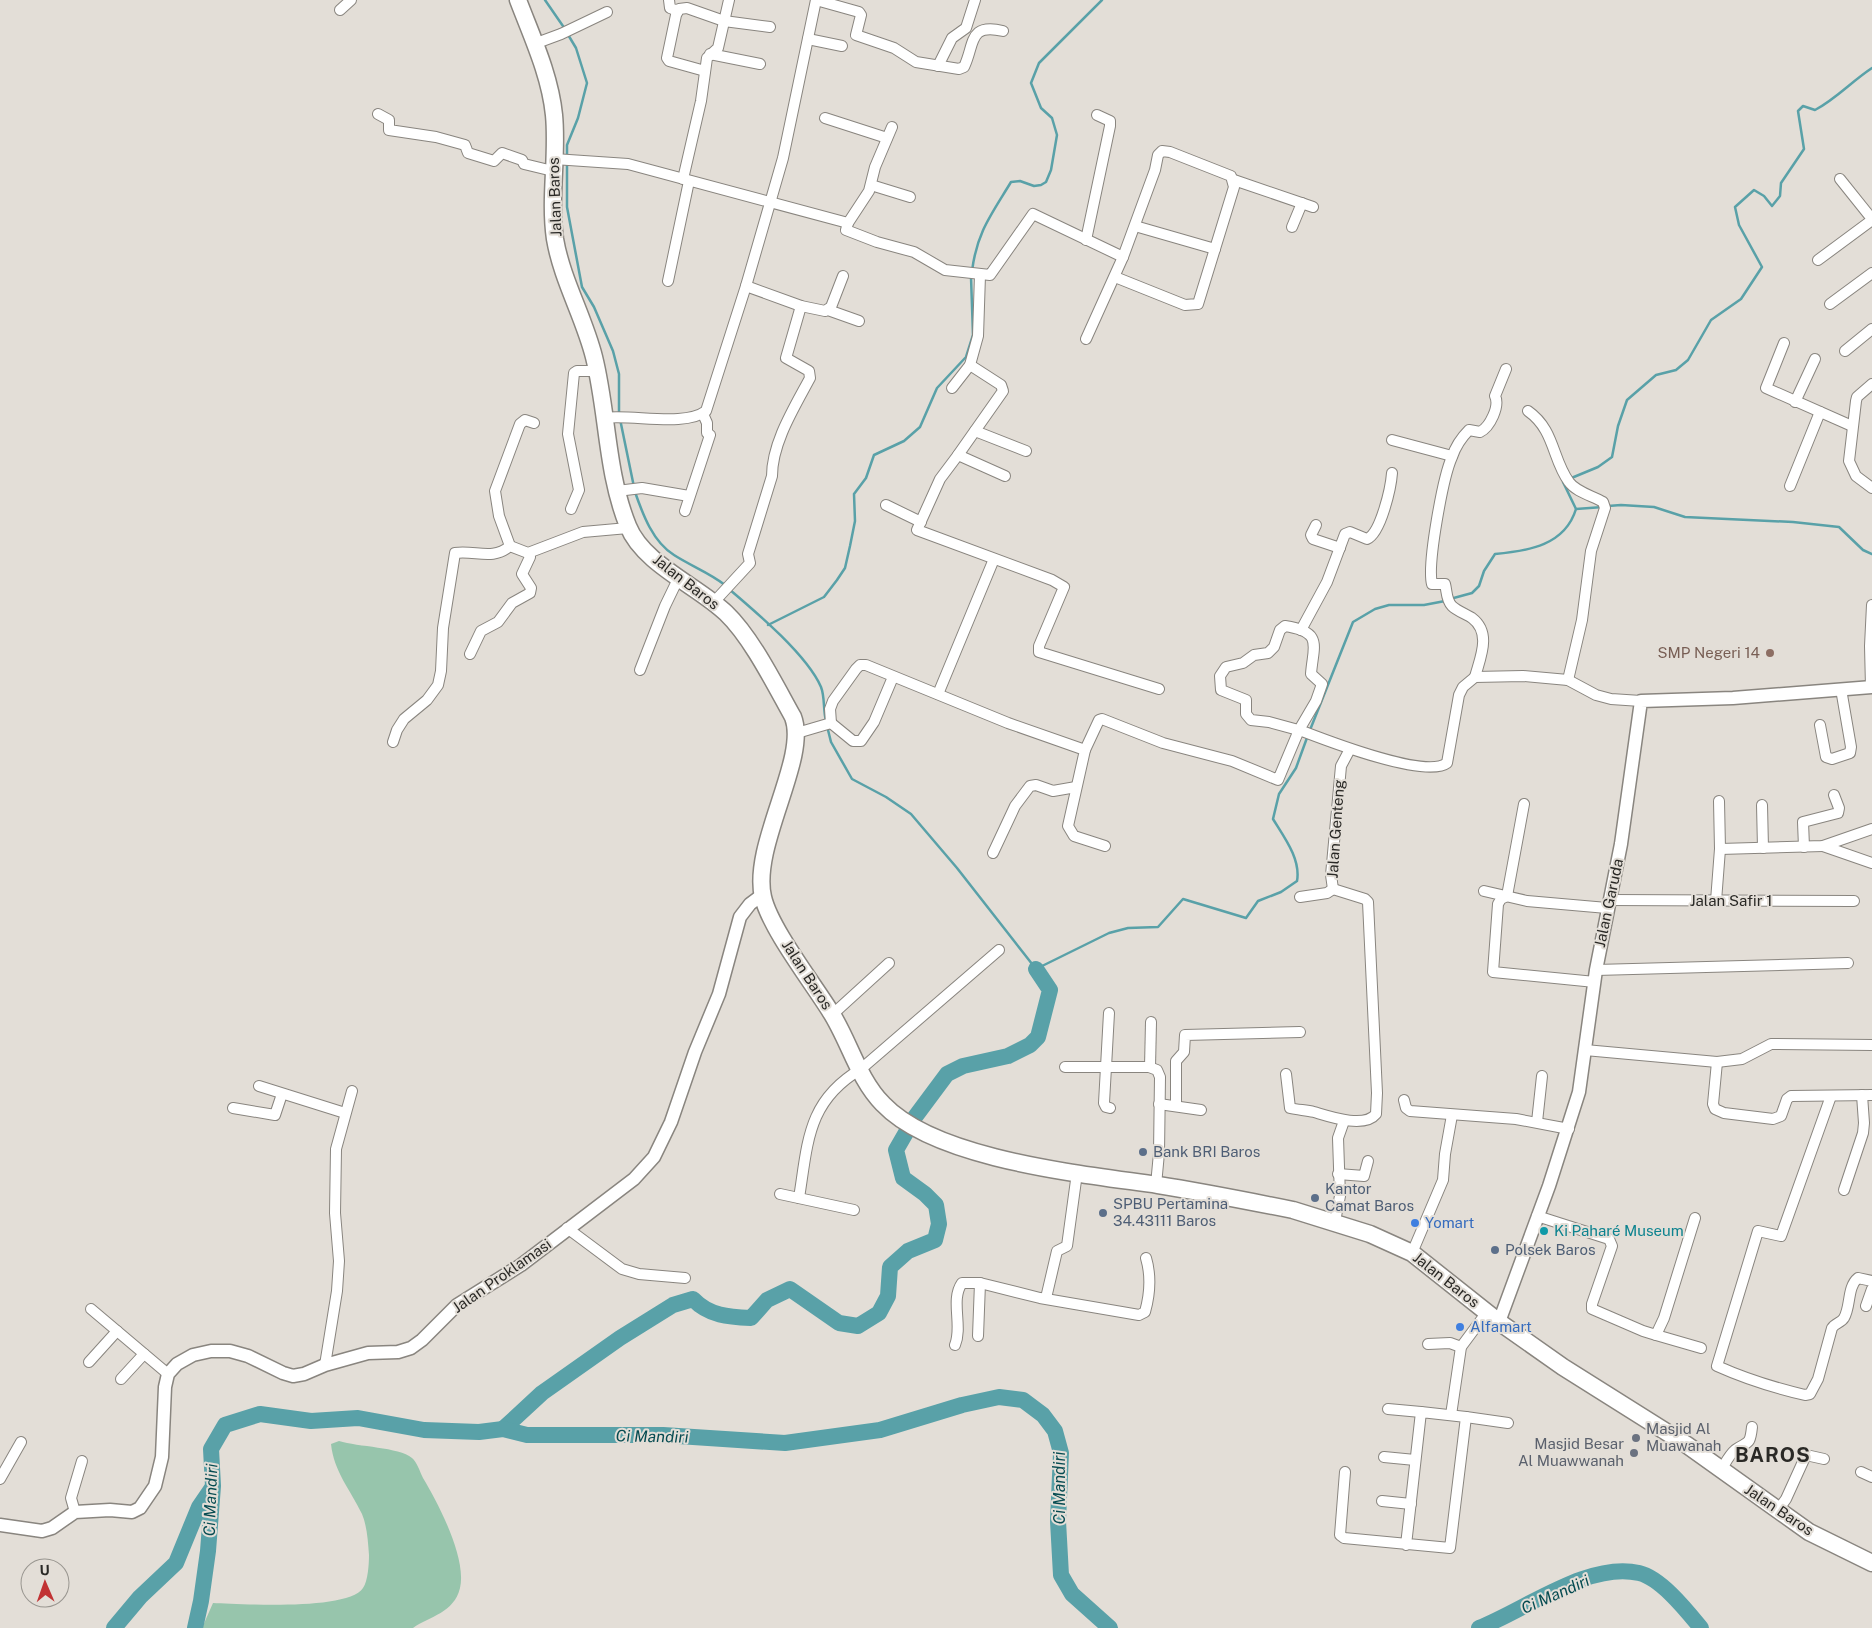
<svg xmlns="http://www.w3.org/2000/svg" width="1872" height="1628" viewBox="0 0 1872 1628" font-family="'Public Sans',sans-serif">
<rect width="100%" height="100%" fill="#e3ded7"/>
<path fill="#97c5ac" d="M339,1441C358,1447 399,1447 412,1458C417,1462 420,1472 423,1478C438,1503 467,1558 460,1588C454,1613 430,1616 413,1628H202L213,1603C240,1604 348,1611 363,1588C368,1581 369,1564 369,1555C368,1541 367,1526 362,1514C350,1489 334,1472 331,1444Z"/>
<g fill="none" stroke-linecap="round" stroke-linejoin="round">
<g stroke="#59a1a8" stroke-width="2.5">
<polyline points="545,0 565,29"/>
<polyline points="567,158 567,145 578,118 587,83 576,48 567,33"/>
<polyline points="567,164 567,207 582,287 594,307 613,351 619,374 619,414"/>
<path d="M972,271C977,232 991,215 1011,182L1020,181L1034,186L1041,185L1046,182L1051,170L1057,135L1052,118L1041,108L1031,83L1039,63L1102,0"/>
<polyline points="620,419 634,487"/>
<path d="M1569,479L1598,467L1612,457L1618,426L1627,400L1656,375L1676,370L1688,360L1711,320L1741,299L1762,267L1739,225L1735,207L1754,190L1764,196L1772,206L1780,196L1781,183L1804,149L1798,111L1803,106L1815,110C1836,99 1852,81 1872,68"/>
<path d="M635,492C643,515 653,542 674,555C691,566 710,573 725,585"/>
<polyline points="1608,506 1621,505 1654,507 1685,517 1793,522 1839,527 1863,550 1872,554"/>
<polyline points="1576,509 1603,507"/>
<path d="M729,589C756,612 807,655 821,687C825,697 823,710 826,721"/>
<path d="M1450,599L1472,593L1479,586L1484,571L1495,554C1529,551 1565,545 1576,509L1563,482L1564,481"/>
<polyline points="768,625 824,597 837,580 845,568 850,546 855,521 854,494 866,478 874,455 904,441 920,427 937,388 966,357 973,335 971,277"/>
<path d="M827,726L831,742L852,779L886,797L911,814L957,868L1036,969L1109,933L1128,928L1158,927L1183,899L1246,918L1258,901L1281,892L1297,881C1301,859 1284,837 1273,819L1279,794L1296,768L1308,735"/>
<polyline points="1310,730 1353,622 1375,609 1389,605 1424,605 1445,601"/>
</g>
<g stroke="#59a1a8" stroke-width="16">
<path d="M503,1429L542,1393L620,1338L673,1305L693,1299C709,1316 729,1317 751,1318L767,1300L790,1289L839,1323L858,1326L879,1313L888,1296L890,1267L908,1251L935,1240L939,1224L936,1205L925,1194L903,1178L896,1150L915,1117L947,1074L963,1066L1008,1056L1030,1045L1038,1037L1050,990L1036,969"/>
<polyline points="114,1628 140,1597 176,1563 199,1507 212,1488"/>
<polyline points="195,1628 201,1601 208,1551 213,1486 211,1449 225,1425 260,1414 311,1421 358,1418 424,1430 479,1432 503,1429 527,1435 663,1435 785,1443 880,1430 962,1405 999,1397 1023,1400 1043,1415 1055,1431 1061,1453 1058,1521 1061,1575 1072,1594 1110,1628"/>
<path d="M1479,1628C1525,1610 1589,1561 1639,1573C1661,1578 1687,1611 1701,1628"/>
</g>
<defs>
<g id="minor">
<polyline points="669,0 670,8 678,11"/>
<path d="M816,0L859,12L861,15L856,35L894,48L916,62L959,69L964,67C975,44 968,23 1003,31"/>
<polyline points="340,10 351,0"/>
<polyline points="808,39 842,46"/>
<polyline points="534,44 561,34 607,12"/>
<polyline points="710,54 760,64"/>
<polyline points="938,66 952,38 966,28 975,0"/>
<polyline points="705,71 669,61 667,58 676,15 679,9 687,8 724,21 770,27"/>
<polyline points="378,114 389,120 389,130 436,137 465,145 468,153 494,161 502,153 522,160 524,164 553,171"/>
<polyline points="825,118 887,138"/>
<polyline points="892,127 875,167 869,191 848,223 846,230 877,242 914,252 945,270 990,275 1033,214 1123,257 1155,170 1158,155 1162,151 1170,152 1231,176 1234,187 1198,304 1185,305 1115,277"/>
<polyline points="554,159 628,164 848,223"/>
<polyline points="683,179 701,101 707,58 718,48 729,0"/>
<polyline points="1840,179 1872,219"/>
<polyline points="1234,180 1313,207"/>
<polyline points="871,185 910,197"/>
<polyline points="1135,226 1215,249"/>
<polyline points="1292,227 1302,203"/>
<polyline points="1086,240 1110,126 1110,121 1097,115"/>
<polyline points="1818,260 1872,220"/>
<polyline points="668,281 689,181"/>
<polyline points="746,286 801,306 825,311 831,307 843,276"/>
<polyline points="1830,304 1872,273"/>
<polyline points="828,310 859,321"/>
<polyline points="1086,339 1123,257"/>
<polyline points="1784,343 1766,388 1852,426"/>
<polyline points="1845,351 1872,329"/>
<polyline points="970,365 1001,385 1003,391 958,455 1005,476"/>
<polyline points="1872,384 1857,397 1856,401 1849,461 1856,476 1872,488"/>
<polyline points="952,388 970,365 978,336 980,275"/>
<polyline points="1795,402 1815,359"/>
<path d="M1528,411C1555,430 1552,459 1569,482C1576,492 1593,496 1603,502L1605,508L1591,551L1582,620L1568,680"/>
<path d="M603,418C632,414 685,427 706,411L746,286L783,158L816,0"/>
<polyline points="975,431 1026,451"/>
<polyline points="1392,440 1452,456"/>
<polyline points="958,455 940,479 917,530 1052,580 1064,587 1039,646 1039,652 1159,689"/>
<polyline points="1790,486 1820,412"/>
<polyline points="617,491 642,488 689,496"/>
<polyline points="886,505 921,522"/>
<polyline points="571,509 579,490 568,434 574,373 577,371 596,371"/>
<polyline points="685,511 710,435 707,433 707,423 703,414"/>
<polyline points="1316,525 1311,535 1313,539 1340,548"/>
<polyline points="510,546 499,516 495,491 520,424 525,420 534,423"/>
<path d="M714,602L750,563L748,554L772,476C772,443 794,408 810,378L809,371L786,358L801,306"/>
<path d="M1301,630L1327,582L1345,534L1350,532L1367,539C1381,533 1391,487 1392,473"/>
<polyline points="470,654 481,631 498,622 512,603 530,593 531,588 522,574 530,557 528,553"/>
<polyline points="640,670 665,606 679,577"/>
<path d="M1475,677C1480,658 1492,633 1472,618C1466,614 1457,611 1452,606C1446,600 1447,591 1445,584H1432C1427,564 1443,477 1452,457C1455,448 1462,437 1469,430L1480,432C1490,427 1500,406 1495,396L1506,369"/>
<polyline points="1871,687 1870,646 1872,605"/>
<polyline points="938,694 994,559"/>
<polyline points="831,723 853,741 861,741 874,722 893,677"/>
<polyline points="1820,725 1826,757 1832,759 1850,753 1851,747 1841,689"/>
<polyline points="797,733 831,723 830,709 833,701 856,669 860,665 866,665 1008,723 1085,750 1068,826 1074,836 1105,846"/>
<path d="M393,742L397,730L404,719L427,700L438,685L441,671L443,628L455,553C476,550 492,561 510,546L528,553L583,532L628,528"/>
<path d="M1085,750L1099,720L1102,719L1163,743L1232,761L1278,780L1299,730L1316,701L1322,684L1311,674C1313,646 1324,632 1285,626L1280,630L1274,647L1268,653L1254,655L1243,663L1226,667L1220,676L1221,690L1246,700V714L1251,720L1269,722L1302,731C1328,741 1426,779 1447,763L1459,695L1463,687L1475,677L1523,676L1568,680L1596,695L1611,699L1641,701"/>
<polyline points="1762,805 1763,848"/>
<polyline points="1823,846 1872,863"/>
<polyline points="1804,847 1803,822 1838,813 1839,808 1834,795"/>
<polyline points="1720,849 1823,846 1872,829"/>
<polyline points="993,853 1015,806 1030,786 1036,785 1053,791 1076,787"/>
<polyline points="1333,889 1331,875 1341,766 1350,749"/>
<polyline points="1484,891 1527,901 1607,908"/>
<polyline points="1507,896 1501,899 1498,904 1493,972 1595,982"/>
<polyline points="1507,896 1524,804"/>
<polyline points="1300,897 1327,893 1333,889"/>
<polyline points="1609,900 1854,901"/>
<polyline points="1716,901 1720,849 1719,801"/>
<polyline points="1596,970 1848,963"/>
<polyline points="1109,1013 1104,1103 1106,1107 1110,1108"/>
<polyline points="833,1014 889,963"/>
<polyline points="1585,1050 1717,1062 1742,1059 1771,1044 1872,1045"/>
<polyline points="1717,1062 1713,1104 1715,1109 1724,1113 1773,1119 1781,1116 1787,1099 1791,1096 1872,1095"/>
<polyline points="1065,1067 1149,1067 1157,1070 1160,1077 1159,1153 1156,1185"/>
<polyline points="1150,1067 1151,1022"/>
<path d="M1286,1074L1290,1108C1298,1110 1306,1110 1314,1112C1328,1116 1364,1129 1376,1114L1377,1093L1368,902L1365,899L1333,889"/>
<polyline points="259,1086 345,1113"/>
<path d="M1831,1096L1781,1236L1758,1231L1717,1366C1746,1379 1775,1388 1805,1395L1810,1394L1818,1379L1832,1328C1835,1323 1841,1323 1844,1318C1851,1306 1847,1287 1858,1278L1872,1281"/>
<polyline points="1404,1100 1406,1108 1410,1111 1516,1119 1569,1129"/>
<polyline points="1159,1104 1201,1110"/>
<polyline points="1176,1105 1176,1061 1184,1052 1185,1035 1300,1032"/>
<polyline points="233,1108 275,1115 282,1094"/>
<polyline points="1537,1122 1542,1076"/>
<polyline points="1338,1174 1364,1176 1368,1161"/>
<polyline points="1844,1190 1863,1133 1864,1123 1862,1095"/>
<polyline points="780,1194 854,1210"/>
<path d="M799,1198C808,1142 807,1101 861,1069L999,950"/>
<polyline points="1537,1216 1609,1239 1612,1246 1592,1304 1592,1309 1643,1331 1656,1335 1664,1318 1695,1218"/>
<polyline points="1335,1221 1340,1196 1338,1138 1344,1121"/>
<polyline points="567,1228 622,1269 639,1274 685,1278"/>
<polyline points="1412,1253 1443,1180 1445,1154 1452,1115"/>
<polyline points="1046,1298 1057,1251 1067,1246 1077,1173"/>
<polyline points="1866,1306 1872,1289"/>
<polyline points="91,1309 168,1374"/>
<polyline points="1656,1335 1701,1348"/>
<polyline points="978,1336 980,1283"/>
<polyline points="1428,1344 1450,1343 1461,1347"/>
<path d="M955,1345C963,1326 950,1300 962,1283H980L1040,1298L1139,1315L1145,1312C1150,1294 1151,1275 1146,1258"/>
<polyline points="89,1362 117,1331"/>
<polyline points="325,1365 337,1291 339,1261 335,1213 336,1149 352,1091"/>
<polyline points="121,1379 144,1354"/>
<polyline points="1388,1409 1421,1412"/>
<polyline points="1451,1415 1461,1347 1487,1312"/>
<polyline points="1466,1417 1508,1423"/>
<polyline points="1384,1457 1415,1460"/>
<path d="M1721,1470C1725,1464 1729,1455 1735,1450C1748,1441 1750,1446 1752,1427"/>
<polyline points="1345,1472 1340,1535 1344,1538 1450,1548 1466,1417 1421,1412 1406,1545"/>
<polyline points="1861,1472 1872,1477"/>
<polyline points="0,1479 21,1442"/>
<polyline points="1382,1501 1411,1504"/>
<polyline points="1778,1510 1786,1499 1806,1455 1824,1459"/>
<polyline points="75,1512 71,1498 82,1461"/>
</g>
<g id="tertiary">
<polyline points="1499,1322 1549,1186 1579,1092 1596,970 1621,844 1641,701 1733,698 1872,687"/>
<polyline points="0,1525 42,1531 52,1528 75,1512 110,1510 132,1512 140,1508 155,1486 162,1457 165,1387 168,1374 177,1364 193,1355 211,1351 230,1351 248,1356 283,1373 293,1376 304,1374 325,1365 368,1353 398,1352 411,1348 422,1340 457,1305 521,1265 634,1179 654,1157 671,1122 695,1052 719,994 740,917 750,904 762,895"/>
</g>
<path id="primary" d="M518,0C532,37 550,75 554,115C558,156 549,198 555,239C562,280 584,317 594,357C608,413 606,472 628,526C643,564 698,586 726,613C752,638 775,685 793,717C809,758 751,845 763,897C770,928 812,982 830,1011C849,1040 858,1079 883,1104C936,1160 1083,1174 1158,1185C1203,1192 1248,1201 1293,1210L1370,1234L1412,1253L1499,1322L1563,1367L1687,1445L1809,1532L1872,1563"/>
</defs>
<use href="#minor" stroke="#89857f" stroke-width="12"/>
<use href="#tertiary" stroke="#89857f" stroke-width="15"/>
<use href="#primary" stroke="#89857f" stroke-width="19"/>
<use href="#minor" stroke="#fff" stroke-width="10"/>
<use href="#tertiary" stroke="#fff" stroke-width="12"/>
<use href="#primary" stroke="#fff" stroke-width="16"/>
</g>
<circle fill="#8d6e63" stroke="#e3ded7" stroke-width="2" cx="1770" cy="653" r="5"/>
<g fill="#5c6f8a" stroke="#e3ded7" stroke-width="2">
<circle cx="1143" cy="1152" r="5"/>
<circle cx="1315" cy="1198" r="5"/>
<circle cx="1103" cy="1213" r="5"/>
<circle cx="1495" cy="1250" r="5"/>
</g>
<g fill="#3f7fe0" stroke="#e3ded7" stroke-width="2">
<circle cx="1415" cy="1223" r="5"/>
<circle cx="1460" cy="1327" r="5"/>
</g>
<circle fill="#0f9aa8" stroke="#e3ded7" stroke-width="2" cx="1544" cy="1231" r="5"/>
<g fill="#6b7280" stroke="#e3ded7" stroke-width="2">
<circle cx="1636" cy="1438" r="5"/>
<circle cx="1634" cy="1453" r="5"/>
</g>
<g text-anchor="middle" stroke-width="4" stroke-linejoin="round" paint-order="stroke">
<g font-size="15" fill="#2a2926" stroke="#e3ded7">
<text transform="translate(555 197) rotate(-92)" y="5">Jalan Baros</text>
<text transform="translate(686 582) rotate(38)" y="5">Jalan Baros</text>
<text transform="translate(1336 829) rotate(-86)" y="5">Jalan Genteng</text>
<text x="1731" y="906">Jalan Safir 1</text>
<text transform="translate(1609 903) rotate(-78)" y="5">Jalan Garuda</text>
<text transform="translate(807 975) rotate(57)" y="5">Jalan Baros</text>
<text transform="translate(502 1276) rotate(-35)" y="5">Jalan Proklamasi</text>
<text transform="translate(1446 1280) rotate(38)" y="5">Jalan Baros</text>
<text transform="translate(1779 1510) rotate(34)" y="5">Jalan Baros</text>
</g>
<g font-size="15" fill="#785e54" stroke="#e3ded7" text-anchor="end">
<text x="1760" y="658">SMP Negeri 14</text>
</g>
<g font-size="15" fill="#4e5e75" stroke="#e3ded7" text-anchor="start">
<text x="1153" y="1157">Bank BRI Baros</text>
<text x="1325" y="1194">Kantor<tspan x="1325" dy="17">Camat Baros</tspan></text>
<text x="1113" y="1209">SPBU Pertamina<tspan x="1113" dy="17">34.43111 Baros</tspan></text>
<text x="1505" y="1255">Polsek Baros</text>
</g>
<g font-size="15" fill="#366cbe" stroke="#e3ded7" text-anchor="start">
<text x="1425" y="1228">Yomart</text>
<text x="1470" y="1332">Alfamart</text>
</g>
<g font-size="15" fill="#0d838f" stroke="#e3ded7" text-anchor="start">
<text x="1554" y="1236">Ki Paharé Museum</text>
</g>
<g font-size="15" fill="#5b616d" stroke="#e3ded7" text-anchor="start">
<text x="1646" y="1434">Masjid Al<tspan x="1646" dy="17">Muawanah</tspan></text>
<text x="1624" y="1449" text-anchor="end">Masjid Besar<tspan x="1624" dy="17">Al Muawwanah</tspan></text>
</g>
<g font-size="16" font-style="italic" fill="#064b51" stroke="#e3ded7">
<text transform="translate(652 1436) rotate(1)" y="6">Ci Mandiri</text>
<text transform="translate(1059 1488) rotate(-90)" y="6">Ci Mandiri</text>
<text transform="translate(210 1500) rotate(-88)" y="6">Ci Mandiri</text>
<text transform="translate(1555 1594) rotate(-24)" y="6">Ci Mandiri</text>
</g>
<g font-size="20" font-weight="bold" letter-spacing="1" fill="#2a2926" stroke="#e3ded7">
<text x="1773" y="1462">BAROS</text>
</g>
</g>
<g transform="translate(45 1583) rotate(358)"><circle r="24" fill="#e3ded7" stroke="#999690"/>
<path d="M0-4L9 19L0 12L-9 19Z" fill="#c13233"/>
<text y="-8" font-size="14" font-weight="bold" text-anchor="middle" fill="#2a2926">U</text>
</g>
</svg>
